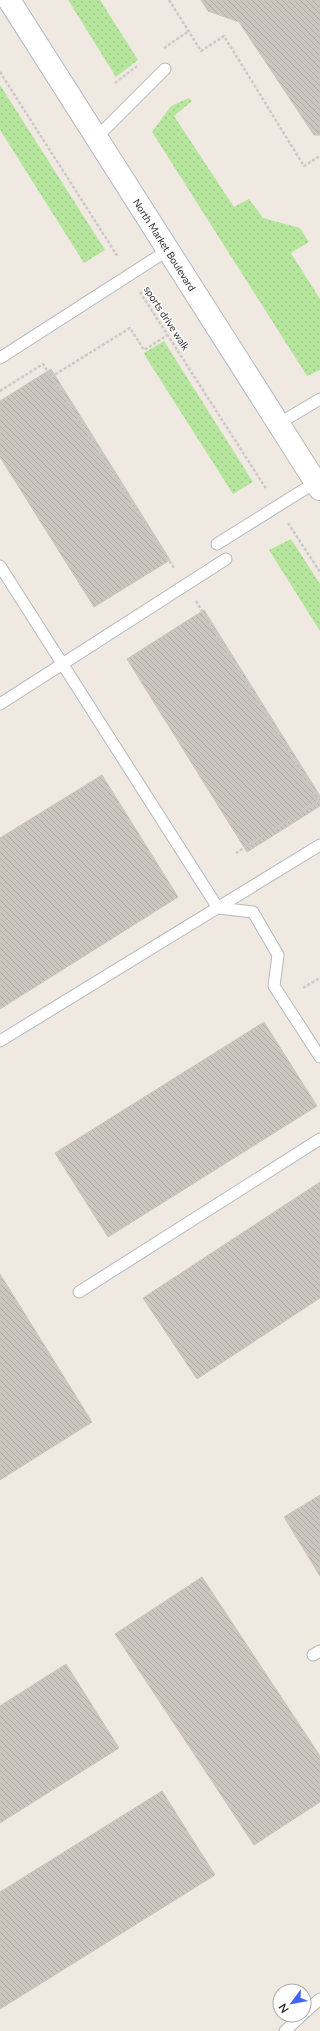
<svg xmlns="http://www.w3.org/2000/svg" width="320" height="2031" viewBox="0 0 320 2031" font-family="Lato,sans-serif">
<defs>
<pattern id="grass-dots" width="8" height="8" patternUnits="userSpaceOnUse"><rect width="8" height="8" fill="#b6e59e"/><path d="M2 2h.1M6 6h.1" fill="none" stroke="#9dc588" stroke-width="1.8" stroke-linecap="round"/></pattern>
<pattern id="building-back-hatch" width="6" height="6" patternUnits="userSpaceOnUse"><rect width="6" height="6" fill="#cbc7bf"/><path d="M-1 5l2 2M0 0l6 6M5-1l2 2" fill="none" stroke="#afaba4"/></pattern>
</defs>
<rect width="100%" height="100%" fill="#efe9e1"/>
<g fill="url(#grass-dots)">
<polygon points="68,0 100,0 138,60 116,77"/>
<polygon points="0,85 105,250 84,263 0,130"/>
<polygon points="189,98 192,101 174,116 234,207 249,199 263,218 300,228 309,242 291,253 320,299 320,370 307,376 152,132 171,106"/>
<polygon points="164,341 253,482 233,494 147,359 144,353"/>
<polygon points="291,539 320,584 320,631 269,550"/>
</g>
<g fill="url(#building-back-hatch)" stroke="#cbc5ba">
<polygon points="201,0 320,0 320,135 314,135 239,22 208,11"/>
<polygon points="51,369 170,560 94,607 0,457 0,401"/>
<polygon points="204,610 320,796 320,806 247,852 127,659"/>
<polygon points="102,775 178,897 0,1009 0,838"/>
<polygon points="264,1022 317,1106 108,1237 55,1153"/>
<polygon points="320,1182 320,1298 197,1379 143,1298"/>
<polygon points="0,1274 92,1422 0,1480"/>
<polygon points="320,1495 320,1576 284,1517"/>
<polygon points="202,1577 320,1756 320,1802 254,1845 115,1634"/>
<polygon points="66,1664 119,1748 0,1823 0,1706"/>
<polygon points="162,1791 215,1875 0,2009 0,1892"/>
</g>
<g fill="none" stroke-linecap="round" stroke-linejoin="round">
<defs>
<g id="service">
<polyline points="96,138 165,69"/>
<polyline points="0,358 168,250"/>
<polyline points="278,424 320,399"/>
<polyline points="217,544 316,482"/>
<polyline points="0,566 218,908 253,912 278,955 274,986 320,1057"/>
<polyline points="0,704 226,559"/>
<polyline points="0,1041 320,845"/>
<polyline points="79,1292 320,1139"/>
<polyline points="313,1655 320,1651"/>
<polyline points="304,2013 320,1999"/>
<polyline points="285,2031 302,2015"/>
</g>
<g id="secondary">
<path id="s1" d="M9,0L320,489"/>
</g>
</defs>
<use href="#service" stroke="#b4b7c1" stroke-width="13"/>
<use href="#secondary" stroke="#b4b7c1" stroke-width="24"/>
<g stroke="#c9c9c9" stroke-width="2.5" stroke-dasharray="3 2" stroke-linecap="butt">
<polyline points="169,0 201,51 224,36 304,166 320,156"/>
<polyline points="164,48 189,31"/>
<polyline points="0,72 118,257"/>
<polyline points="115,83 137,66"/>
<polyline points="140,292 267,490"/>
<polyline points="51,377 130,328 144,350 168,335"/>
<polyline points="0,391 43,364 174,568"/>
<polyline points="288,523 320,572"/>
<polyline points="196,601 319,801 236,853"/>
<polyline points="303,988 320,978"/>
</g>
<use href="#service" stroke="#fff" stroke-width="11"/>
<use href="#secondary" stroke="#fff" stroke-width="22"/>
</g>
<g text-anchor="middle" stroke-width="3" stroke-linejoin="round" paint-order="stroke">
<g font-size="10" fill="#2e2e2e" stroke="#fff">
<text dy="4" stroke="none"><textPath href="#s1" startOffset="290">North Market Boulevard</textPath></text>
<text transform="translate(167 318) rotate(57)" y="4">sports drive walk</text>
</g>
</g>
<g transform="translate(292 2003) rotate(238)"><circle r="19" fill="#ffffff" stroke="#ababab"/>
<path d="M0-3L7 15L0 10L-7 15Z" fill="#4264fb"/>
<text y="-6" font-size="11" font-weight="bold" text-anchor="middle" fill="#2e2e2e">N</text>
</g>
</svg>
